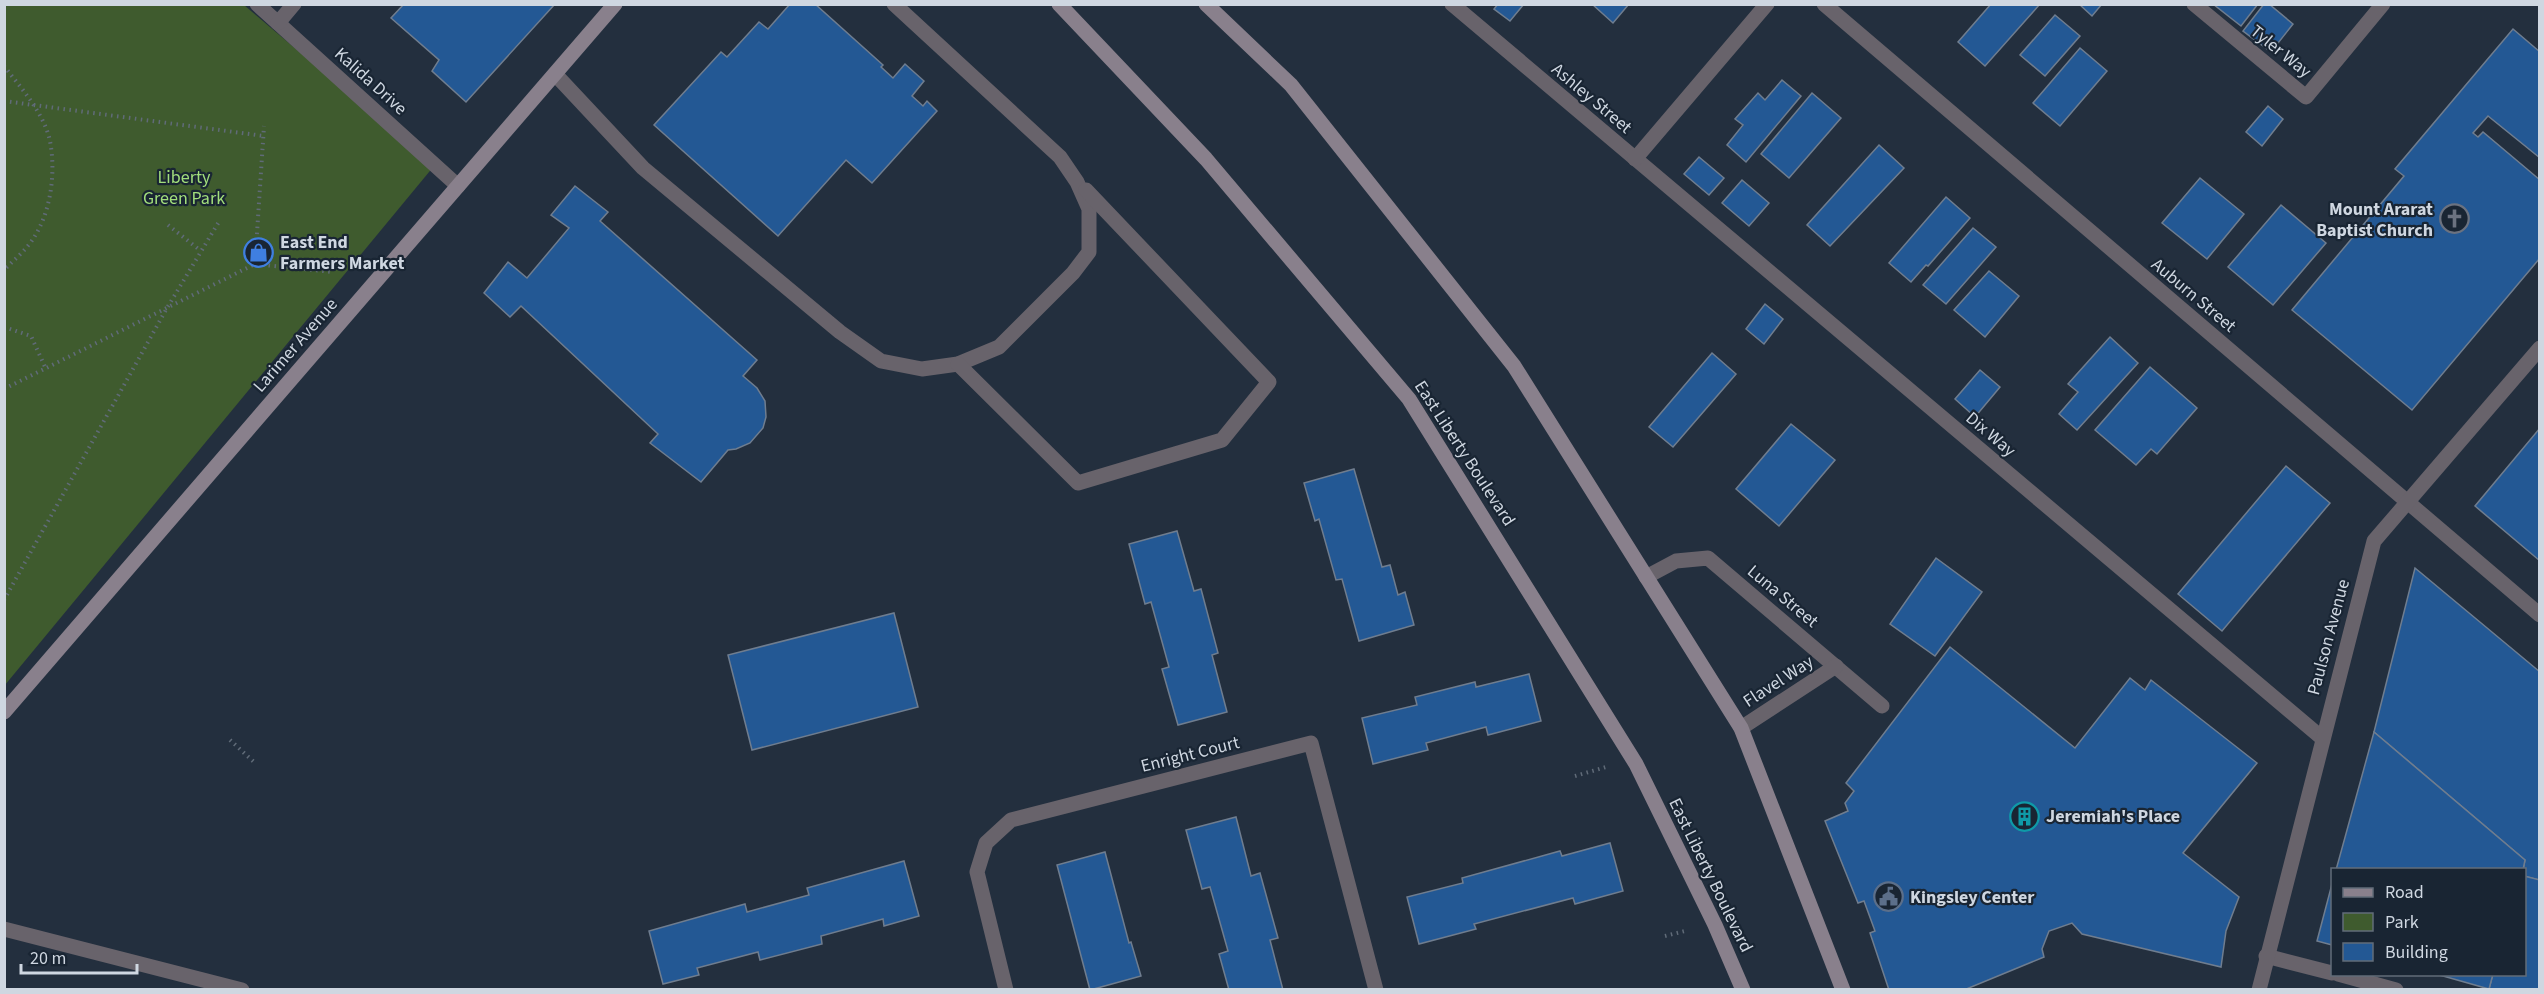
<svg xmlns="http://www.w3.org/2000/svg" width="2544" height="994" viewBox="0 0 2544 994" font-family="'Source Sans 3',sans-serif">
<rect width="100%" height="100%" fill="#232f3e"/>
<polygon fill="#3f5b2e" points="5,5 244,5 434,166 5,685"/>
<g fill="#235894" stroke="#6f7d8f" stroke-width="1.5">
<polygon points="404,4 555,4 466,102 432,71 439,60 391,18"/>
<polygon points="790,4 815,4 883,65 881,67 893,78 905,64 924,81 912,96 923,106 927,101 937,111 872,183 846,160 778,236 654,125 721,52 727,57 759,22 768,29"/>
<polygon points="1498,4 1524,4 1510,21 1494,9"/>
<polygon points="1592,4 1629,4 1613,23"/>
<polygon points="1991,4 2040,4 1985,66 1958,42"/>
<polygon points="2079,4 2102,4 2092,16"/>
<polygon points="2213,4 2258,4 2241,26"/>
<polygon points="2264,4 2269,4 2293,24 2271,52 2243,31"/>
<polygon points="2055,15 2080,36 2045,76 2020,55"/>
<polygon points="2513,29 2540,52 2540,158 2488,116 2473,133 2478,137 2483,132 2540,180 2540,258 2412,410 2292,310 2404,176 2395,169"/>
<polygon points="2080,48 2107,71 2060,126 2033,103"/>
<polygon points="1782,80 1801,96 1746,162 1727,145 1743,125 1735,119 1758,93 1765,100"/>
<polygon points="1812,93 1841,118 1789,178 1761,154"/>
<polygon points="2268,106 2283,119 2262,146 2246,132"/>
<polygon points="1879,145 1904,168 1830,246 1807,225"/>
<polygon points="1699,157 1724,178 1709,195 1684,174"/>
<polygon points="2200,178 2244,214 2207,259 2162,223"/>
<polygon points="1742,180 1769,203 1749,226 1722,203"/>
<polygon points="575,186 608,212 600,221 757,360 743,376 757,388 765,401 766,417 763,428 750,443 736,449 728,450 701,482 650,443 658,434 521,306 510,317 484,293 508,262 527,278 569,228 551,215"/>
<polygon points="1946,197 1970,218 1928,266 1926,265 1911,282 1889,263"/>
<polygon points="2281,205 2326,243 2273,305 2228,267"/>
<polygon points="1973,228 1996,247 1946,304 1923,285"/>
<polygon points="1989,271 2019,296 1985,337 1954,310"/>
<polygon points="1765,304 1783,319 1764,344 1746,329"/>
<polygon points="2110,337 2138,363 2077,430 2059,414 2078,392 2068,384"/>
<polygon points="1712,353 1736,374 1673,447 1649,427"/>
<polygon points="2150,367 2197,408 2157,454 2151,449 2136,465 2095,430"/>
<polygon points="1980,370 2000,387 1975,417 1955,399"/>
<polygon points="1791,424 1835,460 1779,526 1736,489"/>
<polygon points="2540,428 2540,561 2475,506"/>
<polygon points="2286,466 2330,503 2222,631 2178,594"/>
<polygon points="1354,469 1382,567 1390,565 1398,595 1405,592 1414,625 1359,641 1342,579 1336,580 1319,519 1315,521 1304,483"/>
<polygon points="1177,531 1194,591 1201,589 1218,653 1212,655 1227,712 1178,725 1162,669 1169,667 1151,602 1145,604 1129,544"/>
<polygon points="1936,558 1982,592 1935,656 1890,624"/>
<polygon points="2415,568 2540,672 2539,880 2524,876 2524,870 2523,870 2525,860 2374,732"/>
<polygon points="894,613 918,707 752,750 728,655"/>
<polygon points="1950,647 2075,748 2130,678 2145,690 2151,680 2257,763 2183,853 2239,897 2226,931 2221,967 2082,934 2072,923 2049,931 2042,949 2044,957 1964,990 1889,990 1870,933 1875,931 1864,901 1858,903 1825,821 1848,811 1845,803 1854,791 1846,783"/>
<polygon points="1529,674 1541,721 1488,735 1486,727 1426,743 1428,750 1373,764 1362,718 1417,705 1415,697 1475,682 1476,687"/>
<polygon points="2374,732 2525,860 2523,870 2336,870"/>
<polygon points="1236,817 1251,876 1260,873 1278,938 1270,940 1283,990 1229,990 1219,954 1228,951 1210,887 1202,889 1186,830"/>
<polygon points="1610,843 1623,891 1575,904 1573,898 1474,924 1476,929 1419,944 1407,897 1463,883 1462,878 1560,851 1562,856"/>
<polygon points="1105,852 1129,943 1131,942 1141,976 1090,990 1057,865"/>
<polygon points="904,861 919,916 884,926 883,919 821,936 822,944 760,960 758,952 697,968 699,975 663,984 649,931 745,904 747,912 809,895 807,888"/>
<polygon points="2524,876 2540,880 2540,990 2489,989 2493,974 2524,974"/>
<polygon points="2332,884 2332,945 2317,941"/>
<polygon points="2436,974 2493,974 2489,989"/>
</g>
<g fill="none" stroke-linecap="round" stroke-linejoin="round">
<g stroke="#606b78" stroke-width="4" stroke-dasharray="1.5 4.5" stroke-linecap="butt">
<path d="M4,66C21,88 44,113 50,141C56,173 51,212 33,239C26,250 14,260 4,270"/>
<polyline points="4,101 264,136"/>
<polyline points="168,225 201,251"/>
<polyline points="255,264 264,126"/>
<polyline points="4,327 31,336 46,369"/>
<polyline points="4,389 255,264 333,272"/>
<polyline points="4,600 167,308 220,220"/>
<polyline points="230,740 255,763"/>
<polyline points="1575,776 1606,767"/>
<polyline points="1665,936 1685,931"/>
</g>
<g stroke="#68636b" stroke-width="15">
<polyline points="1452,4 2322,738"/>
<polyline points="2194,4 2306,97 2383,4"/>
<polyline points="555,74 643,168 840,332 881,361 922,369 958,364 999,347 1073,273 1089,252 1089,209 1077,182 1060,157 894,4"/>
<polyline points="958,364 1078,483 1222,440 1269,382 1086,190"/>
<polyline points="1646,577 1676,561 1708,558 1882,706"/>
<polyline points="1741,728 1836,666"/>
<polyline points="2266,956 2332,973"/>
<polyline points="2338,974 2396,990"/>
</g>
<g stroke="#68636b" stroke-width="15">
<polyline points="257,4 458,186"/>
<polyline points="1824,4 2540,615"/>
<polyline points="278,23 294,4"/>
<polyline points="1635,159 1767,4"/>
<polyline points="4,929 242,990"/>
<polyline points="1006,990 977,872 986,843 1011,820 1311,743 1376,990"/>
<polyline points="2259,990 2374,541 2540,348"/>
</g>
<g stroke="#89808c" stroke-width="15">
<polyline points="1059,4 1206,159 1409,399 1636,764 1715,925 1743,990"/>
<polyline points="1206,4 1291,85 1514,366 1741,728 1843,990"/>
<polyline points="4,712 615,4"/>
</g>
</g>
<defs>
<symbol id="church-ring" viewBox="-11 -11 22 22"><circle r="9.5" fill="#192533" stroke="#6b7280" stroke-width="1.5"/><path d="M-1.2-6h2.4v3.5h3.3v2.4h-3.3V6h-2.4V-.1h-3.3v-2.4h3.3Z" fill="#6b7280"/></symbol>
<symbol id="shop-ring" viewBox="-11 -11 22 22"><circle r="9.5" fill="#192533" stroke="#3f7fe0" stroke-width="1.5"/><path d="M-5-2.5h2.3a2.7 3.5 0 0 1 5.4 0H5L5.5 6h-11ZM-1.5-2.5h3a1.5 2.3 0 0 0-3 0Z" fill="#3f7fe0"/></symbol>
<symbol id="building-ring" viewBox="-11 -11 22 22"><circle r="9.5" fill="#192533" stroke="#0f9aa8" stroke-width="1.5"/><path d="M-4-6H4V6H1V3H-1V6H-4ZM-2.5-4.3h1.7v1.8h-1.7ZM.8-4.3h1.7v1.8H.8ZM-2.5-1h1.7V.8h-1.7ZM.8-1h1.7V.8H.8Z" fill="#0f9aa8"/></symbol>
<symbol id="civic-ring" viewBox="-11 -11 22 22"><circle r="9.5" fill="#192533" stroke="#5c6f8a" stroke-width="1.5"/><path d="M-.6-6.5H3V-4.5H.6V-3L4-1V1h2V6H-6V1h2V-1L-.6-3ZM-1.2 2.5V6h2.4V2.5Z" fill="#5c6f8a"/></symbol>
</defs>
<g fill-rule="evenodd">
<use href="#church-ring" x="2438" y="202" width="33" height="33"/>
<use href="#shop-ring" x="242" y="236" width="33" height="33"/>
<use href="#building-ring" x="2008" y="800" width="33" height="33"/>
<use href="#civic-ring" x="1872" y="880" width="33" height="33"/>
</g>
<g text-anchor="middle" stroke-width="4.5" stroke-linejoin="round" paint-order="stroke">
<g font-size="18" fill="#cfd7e1" stroke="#192533">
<text transform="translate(2281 51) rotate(39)" y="6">Tyler Way</text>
<text transform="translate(371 81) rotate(42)" y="6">Kalida Drive</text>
<text transform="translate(1592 98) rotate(40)" y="6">Ashley Street</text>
<text transform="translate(2194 295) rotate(40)" y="6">Auburn Street</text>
<text transform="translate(295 345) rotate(-49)" y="6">Larimer Avenue</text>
<text transform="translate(1991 434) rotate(40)" y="6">Dix Way</text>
<text transform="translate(1465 453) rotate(57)" y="6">East Liberty Boulevard</text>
<text transform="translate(1783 596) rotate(40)" y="6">Luna Street</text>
<text transform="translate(2328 637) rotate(-75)" y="6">Paulson Avenue</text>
<text transform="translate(1778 681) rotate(-33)" y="6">Flavel Way</text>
<text transform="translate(1190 754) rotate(-14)" y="6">Enright Court</text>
<text transform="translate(1711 875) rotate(64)" y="6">East Liberty Boulevard</text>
</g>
<g font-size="18" fill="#a2de7c" stroke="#192533">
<text x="184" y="183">Liberty<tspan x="184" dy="21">Green Park</tspan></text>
</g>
<g font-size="18" font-weight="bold" fill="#cfd7e1" stroke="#192533" text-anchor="start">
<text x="2433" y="215" text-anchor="end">Mount Ararat<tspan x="2433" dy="21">Baptist Church</tspan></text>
<text x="280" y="248">East End<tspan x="280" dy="21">Farmers Market</tspan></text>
<text x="2046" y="822">Jeremiah's Place</text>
<text x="1910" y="903">Kingsley Center</text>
</g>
</g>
<rect width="2544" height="994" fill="none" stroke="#cfd7e1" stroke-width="12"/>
<rect x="2331" y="868" width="195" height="108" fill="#192533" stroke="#626c79" stroke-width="1.5"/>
<rect x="2343" y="888" width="30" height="9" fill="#89808c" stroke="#626c79" stroke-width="1.5"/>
<text x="2385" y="898" font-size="18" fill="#cfd7e1">Road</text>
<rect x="2343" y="913" width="30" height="18" fill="#3f5b2e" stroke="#626c79" stroke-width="1.5"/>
<text x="2385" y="928" font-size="18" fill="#cfd7e1">Park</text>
<rect x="2343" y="943" width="30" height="18" fill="#235894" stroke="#626c79" stroke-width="1.5"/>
<text x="2385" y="958" font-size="18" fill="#cfd7e1">Building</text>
<path d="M21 964v9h116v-9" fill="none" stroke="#cfd7e1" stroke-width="3"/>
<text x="30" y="964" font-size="18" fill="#cfd7e1" stroke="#192533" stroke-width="4.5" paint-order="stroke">20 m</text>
</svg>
